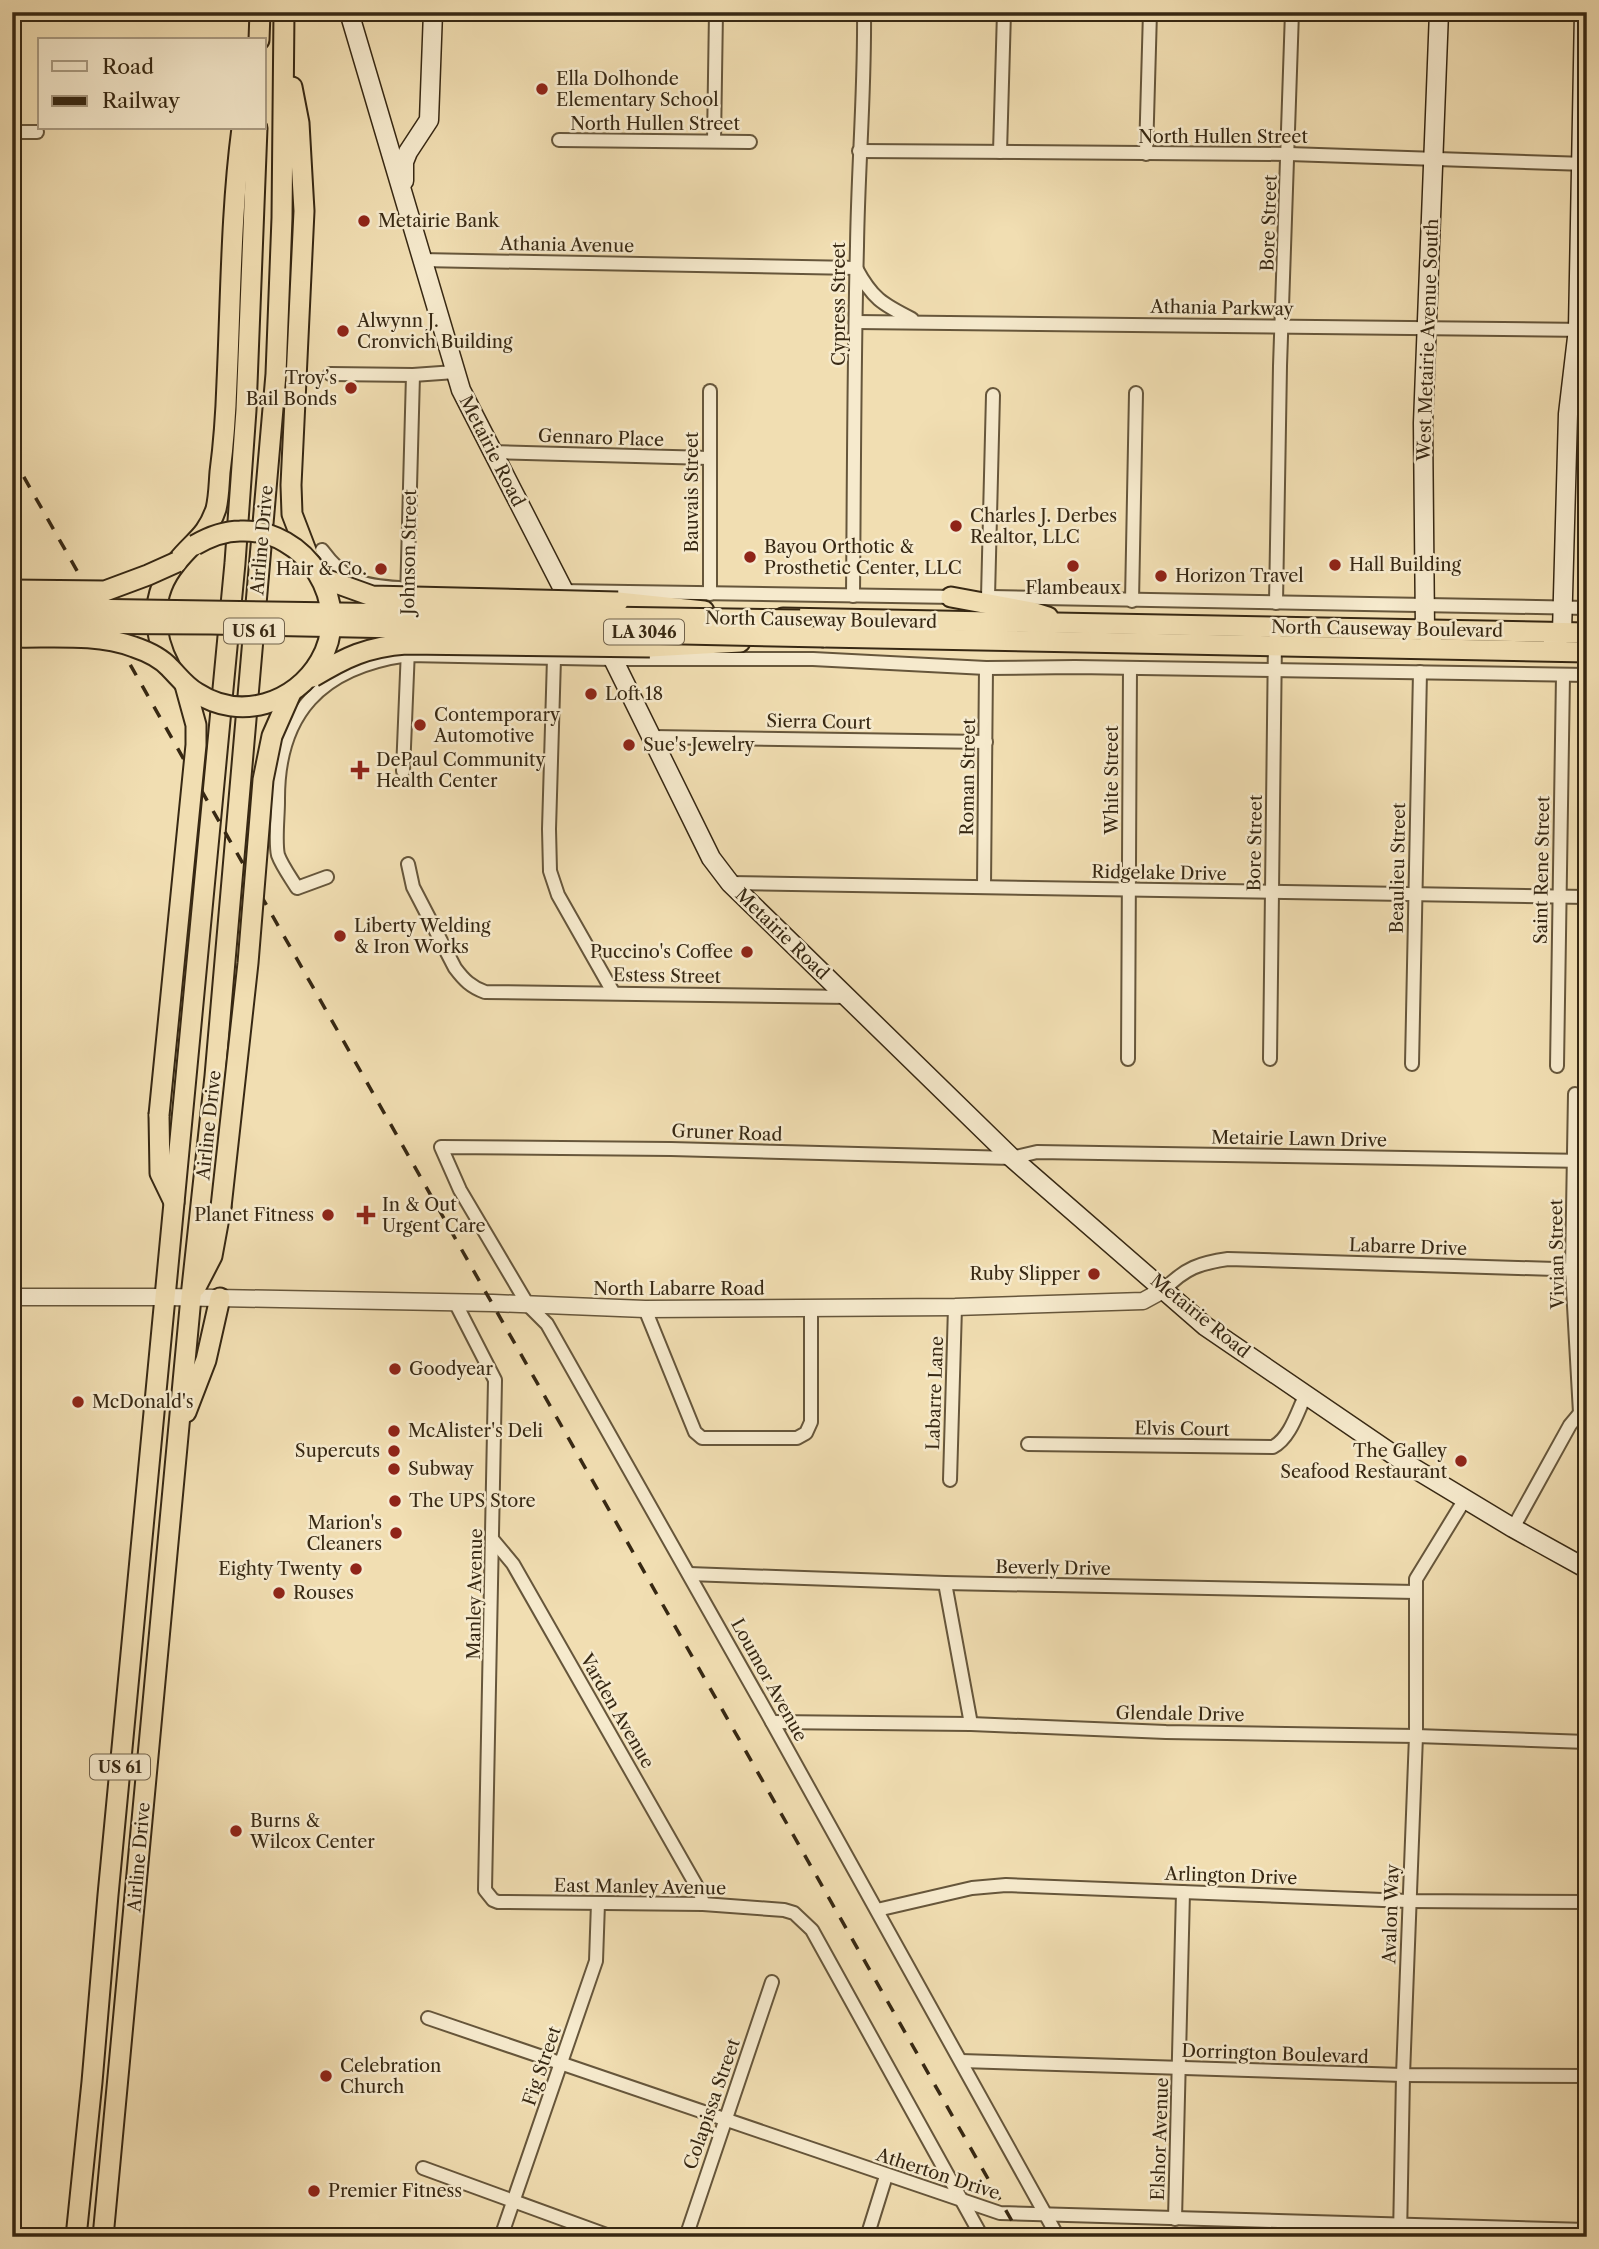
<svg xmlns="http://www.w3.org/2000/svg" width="1599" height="2249" viewBox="0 0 1599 2249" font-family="'Libre Caslon Text',serif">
<rect width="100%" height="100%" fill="#f1deb2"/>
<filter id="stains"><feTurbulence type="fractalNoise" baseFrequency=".00286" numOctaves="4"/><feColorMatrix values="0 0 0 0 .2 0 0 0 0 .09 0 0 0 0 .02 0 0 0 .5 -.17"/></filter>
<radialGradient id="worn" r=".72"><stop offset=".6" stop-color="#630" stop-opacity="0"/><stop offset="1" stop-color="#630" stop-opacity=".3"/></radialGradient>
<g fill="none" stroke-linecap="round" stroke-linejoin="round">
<defs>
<g id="minor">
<polyline points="12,132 37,132"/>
<polyline points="559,140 750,142"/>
<polyline points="714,141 716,12"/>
<polyline points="859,151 1289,154 1586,164"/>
<polyline points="1000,152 1004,12"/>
<polyline points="1146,154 1150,12"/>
<path d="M421,260L856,268C872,298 882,304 912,319"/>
<polyline points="856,322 1587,330"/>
<polyline points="330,374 413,375 455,372"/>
<polyline points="492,452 709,458"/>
<path d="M322,550C345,581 361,586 399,588"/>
<polyline points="561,591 956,597"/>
<polyline points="710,594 710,391"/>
<path d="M853,596C854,479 854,362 857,246C858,168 865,90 864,12"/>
<polyline points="988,597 993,395"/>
<polyline points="991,597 1587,608"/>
<polyline points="407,599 413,375"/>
<polyline points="1132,601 1136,393"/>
<polyline points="1276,603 1280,366 1292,12"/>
<polyline points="554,658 549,829 550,871 558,895 613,992"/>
<polyline points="653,737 986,742"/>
<polyline points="403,771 408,649"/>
<path d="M408,864L413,887L455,968C464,980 471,987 485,992L848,997"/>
<path d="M327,877L297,888C291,878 282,866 278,855C275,842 278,816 278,802C277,713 321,667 408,655L613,659H813L986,668L1075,667L1587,675"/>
<polyline points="730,883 1587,897"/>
<polyline points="984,886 986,668"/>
<polyline points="1128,1059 1130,668"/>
<polyline points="1270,1059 1275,639"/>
<polyline points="1412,1064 1420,672"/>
<polyline points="1557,1066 1563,675"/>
<polyline points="1575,1094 1572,1270 1580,1413"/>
<path d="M1165,1289C1185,1268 1200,1263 1228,1259L1587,1270"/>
<polyline points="456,1304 495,1380 485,1890 493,1900 498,1902 703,1904 784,1910 794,1913 812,1930 982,2237"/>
<polyline points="645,1309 695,1432 702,1438 797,1438 806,1433 811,1422 811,1309"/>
<path d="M1028,1444L1273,1447C1290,1438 1297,1413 1305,1396"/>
<polyline points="950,1480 955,1307"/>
<polyline points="1513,1528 1570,1425 1580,1413 1586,1412"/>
<polyline points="493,1540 513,1564 700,1892 703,1904"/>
<polyline points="689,1574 945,1583 1416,1592"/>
<polyline points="945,1583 971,1724"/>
<polyline points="772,1722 971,1724 1166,1732 1416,1736 1587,1742"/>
<polyline points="877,1910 972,1888 1006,1885 1408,1901 1587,1902"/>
<polyline points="428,2018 1000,2213 1587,2230"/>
<polyline points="961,2061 1403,2075 1587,2076"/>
<polyline points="423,2168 612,2237"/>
<polyline points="1175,2219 1183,1892"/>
<polyline points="501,2237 596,1961 598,1903"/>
<polyline points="686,2237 772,1982"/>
<polyline points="867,2237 886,2176"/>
<polyline points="1058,2237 772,1722 547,1324 528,1305 460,1190 441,1147 671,1149 1012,1158 1037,1152 1587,1161"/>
<polyline points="1400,2237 1403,2075 1416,1736 1416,1579 1465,1499"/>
</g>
<polyline id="tertiary" points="12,1297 166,1297 493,1303 645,1309 955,1307 1143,1301 1165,1289"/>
<g id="secondary">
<polyline points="349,12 461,390 564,591 578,610"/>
<polyline points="404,181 404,162 408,152 429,120 433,12"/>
<polyline points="599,639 613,659 711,858 730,883 1012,1158 1205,1326 1407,1464 1513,1528 1587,1569"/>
<polyline points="1432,640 1425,630 1423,423 1439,12"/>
<polyline points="1553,641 1558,639 1562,632 1568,414 1578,329 1584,12"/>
</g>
<g id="trunk">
<polyline points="259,40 260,12"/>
<polyline points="292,87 299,123 304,211 291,485 292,514 310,561"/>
<polyline points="951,597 1032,612 1048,617"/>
<polyline points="618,602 704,611"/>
<polyline points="783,618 1587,633"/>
<polyline points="824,637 1587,652"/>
<polyline points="650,647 740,642"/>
<path d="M170,667C152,633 150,594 176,563C193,541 206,538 216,509C219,497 219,484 220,472C224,442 226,412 227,382C231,297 231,212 242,128"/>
<polyline points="159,1115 160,1173 174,1202"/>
<polyline points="196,1287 212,1256 221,1207"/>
<polyline points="186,1412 206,1360 220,1298"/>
<polyline points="76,2237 92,2082 108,1895 235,563 246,410 257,128"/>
<polyline points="103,2237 191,1297 215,1076 276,374 282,218 284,12"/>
</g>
</defs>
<use href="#minor" stroke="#66563b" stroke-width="16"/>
<use href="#tertiary" stroke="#66563b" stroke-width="19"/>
<use href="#secondary" stroke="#372813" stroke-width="21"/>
<use href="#trunk" stroke="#372813" stroke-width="23"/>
<use href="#minor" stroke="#f6eacd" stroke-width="12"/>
<use href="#tertiary" stroke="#f6eacd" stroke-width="16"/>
<use href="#secondary" stroke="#f6eacd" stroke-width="18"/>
<use href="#trunk" stroke="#f1deb2" stroke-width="19"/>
<polyline stroke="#372813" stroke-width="3.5" stroke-dasharray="12 12" stroke-linecap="butt" points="12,456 1021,2237"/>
<defs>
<g id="trunk-bridge">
<polyline points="322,578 372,596 618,602"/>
<polyline points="12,590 105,591 148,575 177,562"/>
<polyline points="14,608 800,620"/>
<polyline points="14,623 211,624 824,637"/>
<path d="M12,637C51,638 96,633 134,647C146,651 161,658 170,668C179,677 185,686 197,693C240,721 295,704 320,661C354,603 306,528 240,531C224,531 209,537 195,545"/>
<path d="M313,677C346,657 367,647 406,644L650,647"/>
<polyline points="159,1115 196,745 196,725 185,685"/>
<polyline points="221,1207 248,963 263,780 272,736 291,693"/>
</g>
</defs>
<use href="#trunk-bridge" stroke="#372813" stroke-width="23" stroke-linecap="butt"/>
<use href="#trunk-bridge" stroke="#f1deb2" stroke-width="19"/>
</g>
<g fill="#8f2418" stroke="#f6eacd" stroke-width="2.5">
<circle cx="542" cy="89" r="7"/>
<circle cx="364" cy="221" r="7"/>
<circle cx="343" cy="331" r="7"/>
<circle cx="351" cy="388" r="7"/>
<circle cx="956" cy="526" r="7"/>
<circle cx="750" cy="557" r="7"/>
<circle cx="1335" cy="565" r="7"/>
<circle cx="1073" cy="566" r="7"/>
<circle cx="381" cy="569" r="7"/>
<circle cx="1161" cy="576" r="7"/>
<circle cx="591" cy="694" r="7"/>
<circle cx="420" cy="725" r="7"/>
<circle cx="629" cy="745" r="7"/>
<path d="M356.5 759.5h7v7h7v7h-7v7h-7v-7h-7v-7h7z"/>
<circle cx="340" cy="936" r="7"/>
<circle cx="747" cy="952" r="7"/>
<circle cx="328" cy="1215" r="7"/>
<path d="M362.5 1204.5h7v7h7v7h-7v7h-7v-7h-7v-7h7z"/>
<circle cx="1094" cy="1274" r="7"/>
<circle cx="395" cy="1369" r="7"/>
<circle cx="78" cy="1402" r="7"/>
<circle cx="394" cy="1431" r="7"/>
<circle cx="394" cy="1451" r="7"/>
<circle cx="1461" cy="1461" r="7"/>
<circle cx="394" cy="1469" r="7"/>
<circle cx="395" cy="1501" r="7"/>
<circle cx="396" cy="1533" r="7"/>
<circle cx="356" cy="1569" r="7"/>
<circle cx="279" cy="1593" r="7"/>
<circle cx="236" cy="1831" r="7"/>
<circle cx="326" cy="2076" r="7"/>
<circle cx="314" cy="2191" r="7"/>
</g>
<g text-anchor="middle" stroke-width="5" stroke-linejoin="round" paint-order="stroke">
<g fill="#f6eacd" stroke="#70624b" stroke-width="2">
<rect x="224" y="618.5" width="60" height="25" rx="5"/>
<rect x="604" y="619.5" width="80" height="25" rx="5"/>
<rect x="90" y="1754.5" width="60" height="25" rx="5"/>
</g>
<g font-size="16" font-weight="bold" fill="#372813">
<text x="254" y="637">US 61</text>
<text x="644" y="638">LA 3046</text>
<text x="120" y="1773">US 61</text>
</g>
<g font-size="18" fill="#372813" stroke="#f6eacd" text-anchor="start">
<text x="556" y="85">Ella Dolhonde<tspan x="556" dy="21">Elementary School</tspan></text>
<text x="378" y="227">Metairie Bank</text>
<text x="357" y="327">Alwynn J.<tspan x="357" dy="21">Cronvich Building</tspan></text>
<text x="337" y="384" text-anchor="end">Troy’s<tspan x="337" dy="21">Bail Bonds</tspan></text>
<text x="970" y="522">Charles J. Derbes<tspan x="970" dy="21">Realtor, LLC</tspan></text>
<text x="764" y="553">Bayou Orthotic &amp;<tspan x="764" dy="21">Prosthetic Center, LLC</tspan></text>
<text x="1349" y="571">Hall Building</text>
<text x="367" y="575" text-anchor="end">Hair &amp; Co.</text>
<text x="1175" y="582">Horizon Travel</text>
<text x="1073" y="594" text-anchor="middle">Flambeaux</text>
<text x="605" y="700">Loft 18</text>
<text x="434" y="721">Contemporary<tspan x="434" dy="21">Automotive</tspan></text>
<text x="643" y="751">Sue's Jewelry</text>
<text x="376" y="766">DePaul Community<tspan x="376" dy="21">Health Center</tspan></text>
<text x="354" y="932">Liberty Welding<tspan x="354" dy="21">&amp; Iron Works</tspan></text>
<text x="733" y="958" text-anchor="end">Puccino's Coffee</text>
<text x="382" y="1211">In &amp; Out<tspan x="382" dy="21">Urgent Care</tspan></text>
<text x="314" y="1221" text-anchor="end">Planet Fitness</text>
<text x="1080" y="1280" text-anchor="end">Ruby Slipper</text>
<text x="409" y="1375">Goodyear</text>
<text x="92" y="1408">McDonald's</text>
<text x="408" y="1437">McAlister's Deli</text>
<text x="380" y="1457" text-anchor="end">Supercuts</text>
<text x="1447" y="1457" text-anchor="end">The Galley<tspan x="1447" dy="21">Seafood Restaurant</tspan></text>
<text x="408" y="1475">Subway</text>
<text x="409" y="1507">The UPS Store</text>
<text x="382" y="1529" text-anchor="end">Marion's<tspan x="382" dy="21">Cleaners</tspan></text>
<text x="342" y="1575" text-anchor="end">Eighty Twenty</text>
<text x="293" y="1599">Rouses</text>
<text x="250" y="1827">Burns &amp;<tspan x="250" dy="21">Wilcox Center</tspan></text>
<text x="340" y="2072">Celebration<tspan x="340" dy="21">Church</tspan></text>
<text x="328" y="2197">Premier Fitness</text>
</g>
<g font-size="18" fill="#372813" stroke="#f6eacd">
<text x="655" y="130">North Hullen Street</text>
<text x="1223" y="143">North Hullen Street</text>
<text transform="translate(1269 223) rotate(-88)" y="6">Bore Street</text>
<text transform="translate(567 245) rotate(1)" y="6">Athania Avenue</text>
<text transform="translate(839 304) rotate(-90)" y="6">Cypress Street</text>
<text transform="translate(1222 308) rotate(1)" y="6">Athania Parkway</text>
<text transform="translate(1428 340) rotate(-88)" y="6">West Metairie Avenue South</text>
<text transform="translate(601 438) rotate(2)" y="6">Gennaro Place</text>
<text transform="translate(492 451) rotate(63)" y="6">Metairie Road</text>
<text transform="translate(692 492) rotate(-90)" y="6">Bauvais Street</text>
<text transform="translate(262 540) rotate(-85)" y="6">Airline Drive</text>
<text transform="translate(409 552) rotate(-89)" y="6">Johnson Street</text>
<text transform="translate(821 620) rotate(1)" y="6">North Causeway Boulevard</text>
<text transform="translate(1387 629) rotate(1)" y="6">North Causeway Boulevard</text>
<text transform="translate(819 722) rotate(1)" y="6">Sierra Court</text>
<text transform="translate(968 777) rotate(-89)" y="6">Roman Street</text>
<text transform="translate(1112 780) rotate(-90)" y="6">White Street</text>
<text transform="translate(1255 843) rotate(-89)" y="6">Bore Street</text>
<text transform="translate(1398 868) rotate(-89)" y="6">Beaulieu Street</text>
<text transform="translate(1542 870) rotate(-89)" y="6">Saint Rene Street</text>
<text transform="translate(1159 873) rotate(1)" y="6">Ridgelake Drive</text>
<text transform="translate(782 934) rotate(44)" y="6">Metairie Road</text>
<text transform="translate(667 976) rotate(1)" y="6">Estess Street</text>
<text transform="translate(209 1125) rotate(-84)" y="6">Airline Drive</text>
<text transform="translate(727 1133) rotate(2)" y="6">Gruner Road</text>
<text transform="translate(1299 1139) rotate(1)" y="6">Metairie Lawn Drive</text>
<text transform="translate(1408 1247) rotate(2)" y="6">Labarre Drive</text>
<text transform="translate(1557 1254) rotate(-91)" y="6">Vivian Street</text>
<text x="679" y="1295">North Labarre Road</text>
<text transform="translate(1200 1316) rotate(39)" y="6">Metairie Road</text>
<text transform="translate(935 1393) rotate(-88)" y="6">Labarre Lane</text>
<text transform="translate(1182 1429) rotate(1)" y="6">Elvis Court</text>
<text transform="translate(1053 1568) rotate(1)" y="6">Beverly Drive</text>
<text transform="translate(475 1594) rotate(-89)" y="6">Manley Avenue</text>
<text transform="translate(769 1680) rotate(61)" y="6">Loumor Avenue</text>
<text transform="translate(617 1711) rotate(60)" y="6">Varden Avenue</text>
<text transform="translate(1180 1714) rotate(1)" y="6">Glendale Drive</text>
<text transform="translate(139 1857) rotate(-85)" y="6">Airline Drive</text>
<text transform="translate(1231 1876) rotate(2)" y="6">Arlington Drive</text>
<text transform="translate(640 1887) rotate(1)" y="6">East Manley Avenue</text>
<text transform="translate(1391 1914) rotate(-88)" y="6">Avalon Way</text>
<text transform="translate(1275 2054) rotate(2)" y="6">Dorrington Boulevard</text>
<text transform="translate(542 2066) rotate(-71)" y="6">Fig Street</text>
<text transform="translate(712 2104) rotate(-71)" y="6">Colapissa Street</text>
<text transform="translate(1160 2139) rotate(-88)" y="6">Elshor Avenue</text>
<text transform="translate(938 2174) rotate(18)" y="6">Atherton Drive</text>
</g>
</g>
<rect width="1599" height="2249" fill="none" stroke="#f1deb2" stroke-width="42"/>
<rect x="14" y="14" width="1571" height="2221" fill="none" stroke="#372813" stroke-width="3.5"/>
<rect x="21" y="21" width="1557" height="2207" fill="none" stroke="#372813" stroke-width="2"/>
<rect x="38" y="38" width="228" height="91" fill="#f6eacd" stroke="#aa9c83" stroke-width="2"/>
<rect x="52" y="61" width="35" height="10" fill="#f6eacd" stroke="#aa9c83" stroke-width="2"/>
<text x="102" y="74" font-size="21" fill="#372813">Road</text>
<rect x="52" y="96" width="35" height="10" fill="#372813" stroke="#aa9c83" stroke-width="2"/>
<text x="102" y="108" font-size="21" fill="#372813">Railway</text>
<rect width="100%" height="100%" filter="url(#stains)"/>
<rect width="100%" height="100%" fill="url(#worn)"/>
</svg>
